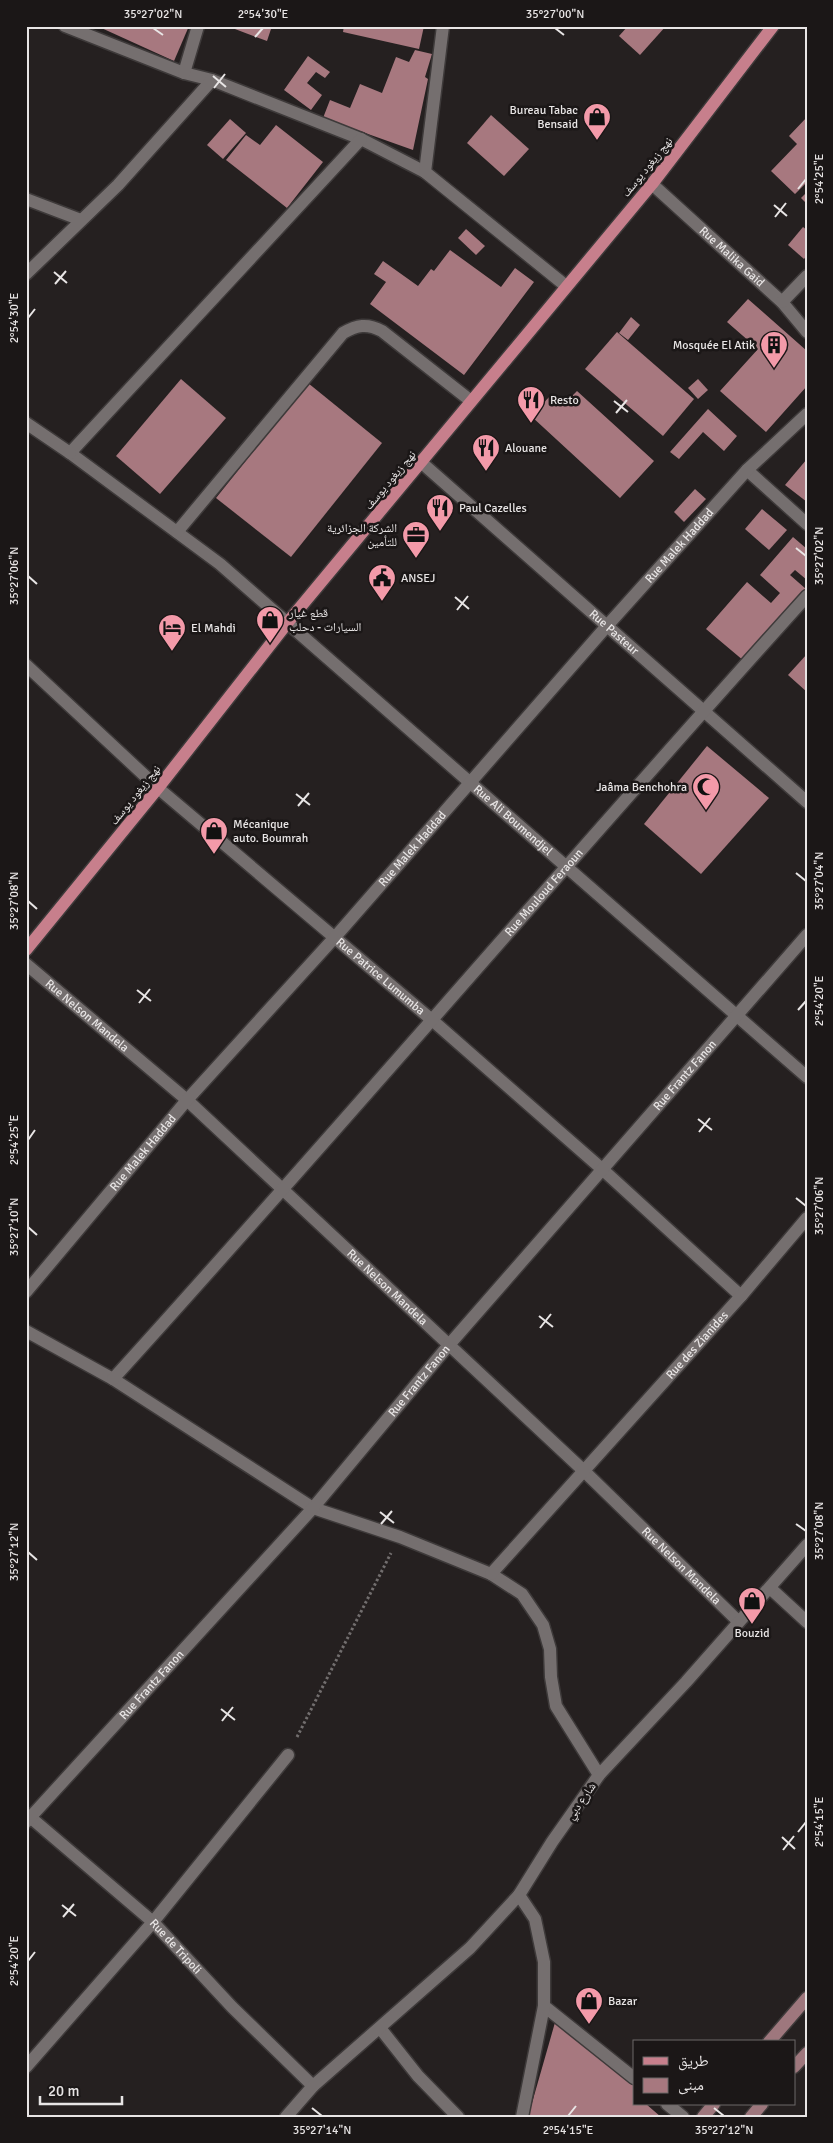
<svg xmlns="http://www.w3.org/2000/svg" width="833" height="2143" viewBox="0 0 833 2143" font-family="Signika,'Noto Naskh Arabic',sans-serif">
<rect width="100%" height="100%" fill="#252020"/>
<g fill="#a7787f">
<polygon points="97,26 189,26 174,61"/>
<polygon points="227,26 272,26 267,41"/>
<polygon points="344,26 424,26 419,49 343,32"/>
<polygon points="628,26 666,26 640,55 619,36"/>
<polygon points="415,50 432,54 425,77 428,79 413,150 323,118 330,100 350,108 360,84 382,93 396,57 409,62"/>
<polygon points="308,56 330,72 325,78 316,72 307,83 322,95 311,110 284,90"/>
<polygon points="491,115 529,149 504,176 467,143"/>
<polygon points="807,117 807,182 795,194 771,171 797,144 789,136"/>
<polygon points="230,119 246,133 223,159 207,145"/>
<polygon points="276,125 323,162 287,208 226,160 246,135 260,145"/>
<polygon points="807,192 807,204 801,198"/>
<polygon points="803,227 807,230 807,255 804,259 788,245"/>
<polygon points="466,229 485,246 476,255 458,238"/>
<polygon points="450,250 501,287 515,268 534,282 464,375 370,304 386,282 374,274 383,261 418,286 431,269 434,271"/>
<polygon points="748,299 807,351 807,386 766,432 720,391 758,349 727,322"/>
<polygon points="631,317 640,325 628,340 619,333"/>
<polygon points="617,332 694,399 663,436 585,369"/>
<polygon points="181,379 226,418 160,494 116,456"/>
<polygon points="698,379 708,390 698,399 688,388"/>
<polygon points="308,383 382,443 291,557 216,498"/>
<polygon points="577,391 654,461 620,498 531,416 551,395 563,405"/>
<polygon points="708,409 737,436 724,451 703,432 679,459 670,452"/>
<polygon points="807,459 807,502 785,485"/>
<polygon points="695,489 706,499 684,522 674,512"/>
<polygon points="762,509 787,530 769,550 745,529"/>
<polygon points="793,537 807,549 807,580 795,570 790,575 806,589 744,661 706,629 747,582 771,603 780,593 760,575"/>
<polygon points="807,654 807,692 788,675"/>
<polygon points="707,746 769,798 701,874 644,824"/>
<polygon points="556,2019 634,2086 634,2104 646,2104 661,2117 528,2117"/>
</g>
<g fill="none" stroke-linecap="round" stroke-linejoin="round">
<defs>
<g id="street">
<polyline points="65,26 184,73 212,80 361,139 425,172"/>
<polyline points="443,26 425,172 566,286"/>
<polyline points="184,73 198,26"/>
<path id="s1" d="M361,139L70,453L220,564L807,1077"/>
<path id="s2" d="M652,184L782,302L807,332"/>
<polyline points="26,199 81,220"/>
<polyline points="26,274 118,185 212,80"/>
<polyline points="782,302 807,276"/>
<polyline points="26,423 70,453"/>
<path id="s3" d="M422,463L807,802"/>
<polyline points="747,470 807,524"/>
<path d="M177,532L343,333C357,325 367,323 382,331L471,401"/>
<path id="s4" d="M26,665L158,788L432,1020L602,1169L741,1296"/>
<path id="s5" d="M26,964L187,1100L584,1471L738,1621"/>
<path id="s6" d="M26,1292L187,1100L336,936L606,627L747,470L807,414"/>
<polyline points="26,1331 113,1379 313,1508 400,1537 491,1574 522,1594 543,1625 550,1649 551,1677 556,1706 599,1775"/>
<path id="s7" d="M113,1379C347,1121 573,855 807,596"/>
<path id="s8" d="M491,1574L741,1296L807,1218"/>
<polyline points="770,1588 807,1622"/>
<path id="s9" d="M30,1817L153,1922L232,2007L313,2086"/>
<path id="s10" d="M26,1822L313,1508L448,1346L807,935"/>
<polyline points="544,2006 634,2078"/>
<polyline points="380,2028 418,2076 458,2117"/>
<polyline points="26,2067 153,1922 288,1755"/>
<polyline points="667,2104 683,2117"/>
<polyline points="286,2117 313,2086 470,1948 519,1895"/>
<polyline points="522,2117 544,2006 544,1962 535,1919 519,1895 552,1842 599,1775 686,1682 807,1545"/>
</g>
<g id="secondary">
<polyline points="769,2042 807,1998"/>
<polyline points="794,2067 807,2053"/>
<polyline points="703,2117 714,2104"/>
<polyline points="751,2117 762,2104"/>
</g>
<polyline id="primary" points="26,950 158,788 288,622 652,184 773,26"/>
</defs>
<use href="#street" stroke="#3e3a3a" stroke-width="15"/>
<use href="#secondary" stroke="#3e3a3a" stroke-width="15"/>
<use href="#primary" stroke="#3e3a3a" stroke-width="15"/>
<polyline stroke="#726e6e" stroke-width="3" stroke-dasharray="2.5 2.5" stroke-linecap="butt" points="297,1737 391,1553"/>
<use href="#street" stroke="#756f6f" stroke-width="12"/>
<use href="#secondary" stroke="#9e777d" stroke-width="12"/>
<use href="#primary" stroke="#c77f8c" stroke-width="12"/>
</g>
<path fill="none" stroke="#e8e5e5" stroke-width="2" d="M153,28L163,35M555,28L564,35M255,37L263,28M213,76L226,87M214,88L225,74M798,189L806,179M774,205L787,216M775,217L786,203M54,272L67,283M55,284L66,271M28,318L35,309M614,401L628,412M616,413L627,400M796,548L806,556M28,576L37,584M455,597L469,609M457,610L468,596M296,794L310,805M298,806L309,793M796,873L806,881M28,901L37,909M137,990L151,1001M139,1003L150,989M798,1010L806,1001M698,1119L712,1130M699,1132L710,1118M28,1140L35,1130M796,1198L806,1206M28,1227L37,1235M539,1316L553,1327M540,1328L551,1314M380,1512L394,1523M381,1524L392,1511M796,1524L806,1531M28,1552L37,1560M221,1709L235,1720M222,1721L233,1707M798,1832L806,1822M782,1837L795,1849M783,1850L794,1836M62,1905L76,1916M63,1917L74,1904M28,1961L35,1952M312,2108L322,2116M714,2108L724,2116M568,2116L576,2106"/>
<defs>
<symbol id="shop-pin" viewBox="-11 -11 22 30"><path d="M0 17L-7.5 6A9.5 9.5 0 1 1 7.5 6Z" fill="#f39aa9" stroke="#1b1717"/><path d="M-5-2.5h2.3a2.7 3.5 0 0 1 5.4 0H5L5.5 6h-11ZM-1.5-2.5h3a1.5 2.3 0 0 0-3 0Z" fill="#111"/></symbol>
<symbol id="building-pin" viewBox="-11 -11 22 30"><path d="M0 17L-7.5 6A9.5 9.5 0 1 1 7.5 6Z" fill="#f39aa9" stroke="#1b1717"/><path d="M-4-6H4V6H1V3H-1V6H-4ZM-2.5-4.3h1.7v1.8h-1.7ZM.8-4.3h1.7v1.8H.8ZM-2.5-1h1.7V.8h-1.7ZM.8-1h1.7V.8H.8Z" fill="#111"/></symbol>
<symbol id="restaurant-pin" viewBox="-11 -11 22 30"><path d="M0 17L-7.5 6A9.5 9.5 0 1 1 7.5 6Z" fill="#f39aa9" stroke="#1b1717"/><path d="M-5-6h1v4h1v-4h1v4h1v-4h1v5L-1.5 .5V6h-2V.5L-5-1ZM5-6V6H3V1.5H1.5Q1.5-4 5-6Z" fill="#111"/></symbol>
<symbol id="office-pin" viewBox="-11 -11 22 30"><path d="M0 17L-7.5 6A9.5 9.5 0 1 1 7.5 6Z" fill="#f39aa9" stroke="#1b1717"/><path d="M-6-3h4V-5.5h4V-3h4V5H-6ZM-1-4.5V-3h2v-1.5ZM-6 0V1H6V0Z" fill="#111"/></symbol>
<symbol id="civic-pin" viewBox="-11 -11 22 30"><path d="M0 17L-7.5 6A9.5 9.5 0 1 1 7.5 6Z" fill="#f39aa9" stroke="#1b1717"/><path d="M-.6-6.5H3V-4.5H.6V-3L4-1V1h2V6H-6V1h2V-1L-.6-3ZM-1.2 2.5V6h2.4V2.5Z" fill="#111"/></symbol>
<symbol id="hotel-pin" viewBox="-11 -11 22 30"><path d="M0 17L-7.5 6A9.5 9.5 0 1 1 7.5 6Z" fill="#f39aa9" stroke="#1b1717"/><path d="M-6-4.5h1.5V1H6V5H4.5V3h-9V5H-6ZM-4 0a1.8 1.8 0 1 1 3.6 0ZM.5 0V-2.5h3Q6-2.5 6 0Z" fill="#111"/></symbol>
<symbol id="mosque-pin" viewBox="-11 -11 22 30"><path d="M0 17L-7.5 6A9.5 9.5 0 1 1 7.5 6Z" fill="#f39aa9" stroke="#1b1717"/><path d="M3.5-4.9A6 6 0 1 0 3.5 4.9A5 5 0 1 1 3.5-4.9Z" fill="#111"/></symbol>
</defs>
<g fill-rule="evenodd">
<use href="#shop-pin" x="581" y="101" width="32" height="43"/>
<use href="#building-pin" x="758" y="329" width="32" height="43"/>
<use href="#restaurant-pin" x="515" y="384" width="32" height="43"/>
<use href="#restaurant-pin" x="470" y="432" width="32" height="43"/>
<use href="#restaurant-pin" x="424" y="492" width="32" height="43"/>
<use href="#office-pin" x="400" y="519" width="32" height="43"/>
<use href="#civic-pin" x="366" y="562" width="32" height="43"/>
<use href="#shop-pin" x="254" y="604" width="32" height="43"/>
<use href="#hotel-pin" x="156" y="612" width="32" height="43"/>
<use href="#mosque-pin" x="690" y="771" width="32" height="43"/>
<use href="#shop-pin" x="198" y="815" width="32" height="43"/>
<use href="#shop-pin" x="736" y="1585" width="32" height="43"/>
<use href="#shop-pin" x="573" y="1985" width="32" height="43"/>
</g>
<g text-anchor="middle" stroke-width="5" stroke-linejoin="round" paint-order="stroke">
<g font-size="12" fill="#e8e5e5" stroke="#1b1717" text-anchor="start">
<text x="578" y="114" text-anchor="end">Bureau Tabac<tspan x="578" dy="14">Bensaid</tspan></text>
<text x="755" y="349" text-anchor="end">Mosquée El Atik</text>
<text x="550" y="404">Resto</text>
<text x="505" y="452">Alouane</text>
<text x="459" y="512">Paul Cazelles</text>
<text x="397" y="532" text-anchor="end">الشركة الجزائرية<tspan x="397" dy="14">للتأمين</tspan></text>
<text x="401" y="582">ANSEJ</text>
<text x="289" y="617">قطع غيار<tspan x="289" dy="14">السيارات - دحلب</tspan></text>
<text x="191" y="632">El Mahdi</text>
<text x="687" y="791" text-anchor="end">Jaâma Benchohra</text>
<text x="233" y="828">Mécanique<tspan x="233" dy="14">auto. Boumrah</tspan></text>
<text x="752" y="1637" text-anchor="middle">Bouzid</text>
<text x="608" y="2005">Bazar</text>
</g>
<g font-size="12" fill="#e8e5e5" stroke="#1b1717">
<text transform="translate(647 167) rotate(-51)" y="4">نهج زيغود يوسف</text>
<text dy="4" stroke="none"><textPath href="#s2" startOffset="108">Rue Malika Gaid</textPath></text>
<text transform="translate(390 480) rotate(-50)" y="4">نهج زيغود يوسف</text>
<text dy="4" stroke="none"><textPath href="#s6" startOffset="992">Rue Malek Haddad</textPath></text>
<text dy="4" stroke="none"><textPath href="#s3" startOffset="256">Rue Pasteur</textPath></text>
<text transform="translate(135 795) rotate(-51)" y="4">نهج زيغود يوسف</text>
<text dy="4" stroke="none"><textPath href="#s1" startOffset="1004">Rue Ali Boumendjel</textPath></text>
<text dy="4" stroke="none"><textPath href="#s6" startOffset="588">Rue Malek Haddad</textPath></text>
<text dy="4" stroke="none"><textPath href="#s7" startOffset="650">Rue Mouloud Feraoun</textPath></text>
<text dy="4" stroke="none"><textPath href="#s4" startOffset="472">Rue Patrice Lumumba</textPath></text>
<text dy="4" stroke="none"><textPath href="#s5" startOffset="80">Rue Nelson Mandela</textPath></text>
<text dy="4" stroke="none"><textPath href="#s10" startOffset="996">Rue Frantz Fanon</textPath></text>
<text dy="4" stroke="none"><textPath href="#s6" startOffset="182">Rue Malek Haddad</textPath></text>
<text dy="4" stroke="none"><textPath href="#s5" startOffset="485">Rue Nelson Mandela</textPath></text>
<text dy="4" stroke="none"><textPath href="#s8" startOffset="308">Rue des Zianides</textPath></text>
<text dy="4" stroke="none"><textPath href="#s10" startOffset="591">Rue Frantz Fanon</textPath></text>
<text dy="4" stroke="none"><textPath href="#s5" startOffset="890">Rue Nelson Mandela</textPath></text>
<text dy="4" stroke="none"><textPath href="#s10" startOffset="186">Rue Frantz Fanon</textPath></text>
<text transform="translate(581 1801) rotate(-55)" y="4">شارع دبي</text>
<text dy="4" stroke="none"><textPath href="#s9" startOffset="195">Rue de Tripoli</textPath></text>
</g>
</g>
<rect width="833" height="2143" fill="none" stroke="#1b1717" stroke-width="55"/>
<rect x="633" y="2040" width="162" height="65" fill="#1b1717" stroke="#6d6969"/>
<rect x="643" y="2057" width="25" height="8" fill="#c77f8c" stroke="#6d6969"/>
<text x="678" y="2066" font-size="15" fill="#e8e5e5">طريق</text>
<rect x="643" y="2078" width="25" height="15" fill="#a7787f" stroke="#6d6969"/>
<text x="678" y="2090" font-size="15" fill="#e8e5e5">مبنى</text>
<path d="M40 2096v8h82v-8" fill="none" stroke="#e8e5e5" stroke-width="2.5"/>
<text x="48" y="2096" font-size="15" fill="#e8e5e5" stroke="#1b1717" stroke-width="4" paint-order="stroke">20 m</text>
<rect x="28" y="28" width="778" height="2088" fill="none" stroke="#e8e5e5" stroke-width="2"/>
<g font-size="12" text-anchor="middle" fill="#e8e5e5">
<text x="153" y="18">35°27'02"N</text>
<text x="263" y="18">2°54'30"E</text>
<text x="555" y="18">35°27'00"N</text>
<text transform="translate(819 179) rotate(-90)" y="4">2°54'25"E</text>
<text transform="translate(14 318) rotate(-90)" y="4">2°54'30"E</text>
<text transform="translate(819 556) rotate(-90)" y="4">35°27'02"N</text>
<text transform="translate(14 576) rotate(-90)" y="4">35°27'06"N</text>
<text transform="translate(819 881) rotate(-90)" y="4">35°27'04"N</text>
<text transform="translate(14 901) rotate(-90)" y="4">35°27'08"N</text>
<text transform="translate(819 1001) rotate(-90)" y="4">2°54'20"E</text>
<text transform="translate(14 1140) rotate(-90)" y="4">2°54'25"E</text>
<text transform="translate(819 1206) rotate(-90)" y="4">35°27'06"N</text>
<text transform="translate(14 1227) rotate(-90)" y="4">35°27'10"N</text>
<text transform="translate(819 1531) rotate(-90)" y="4">35°27'08"N</text>
<text transform="translate(14 1552) rotate(-90)" y="4">35°27'12"N</text>
<text transform="translate(819 1822) rotate(-90)" y="4">2°54'15"E</text>
<text transform="translate(14 1961) rotate(-90)" y="4">2°54'20"E</text>
<text x="322" y="2134">35°27'14"N</text>
<text x="568" y="2134">2°54'15"E</text>
<text x="724" y="2134">35°27'12"N</text>
</g>
</svg>
